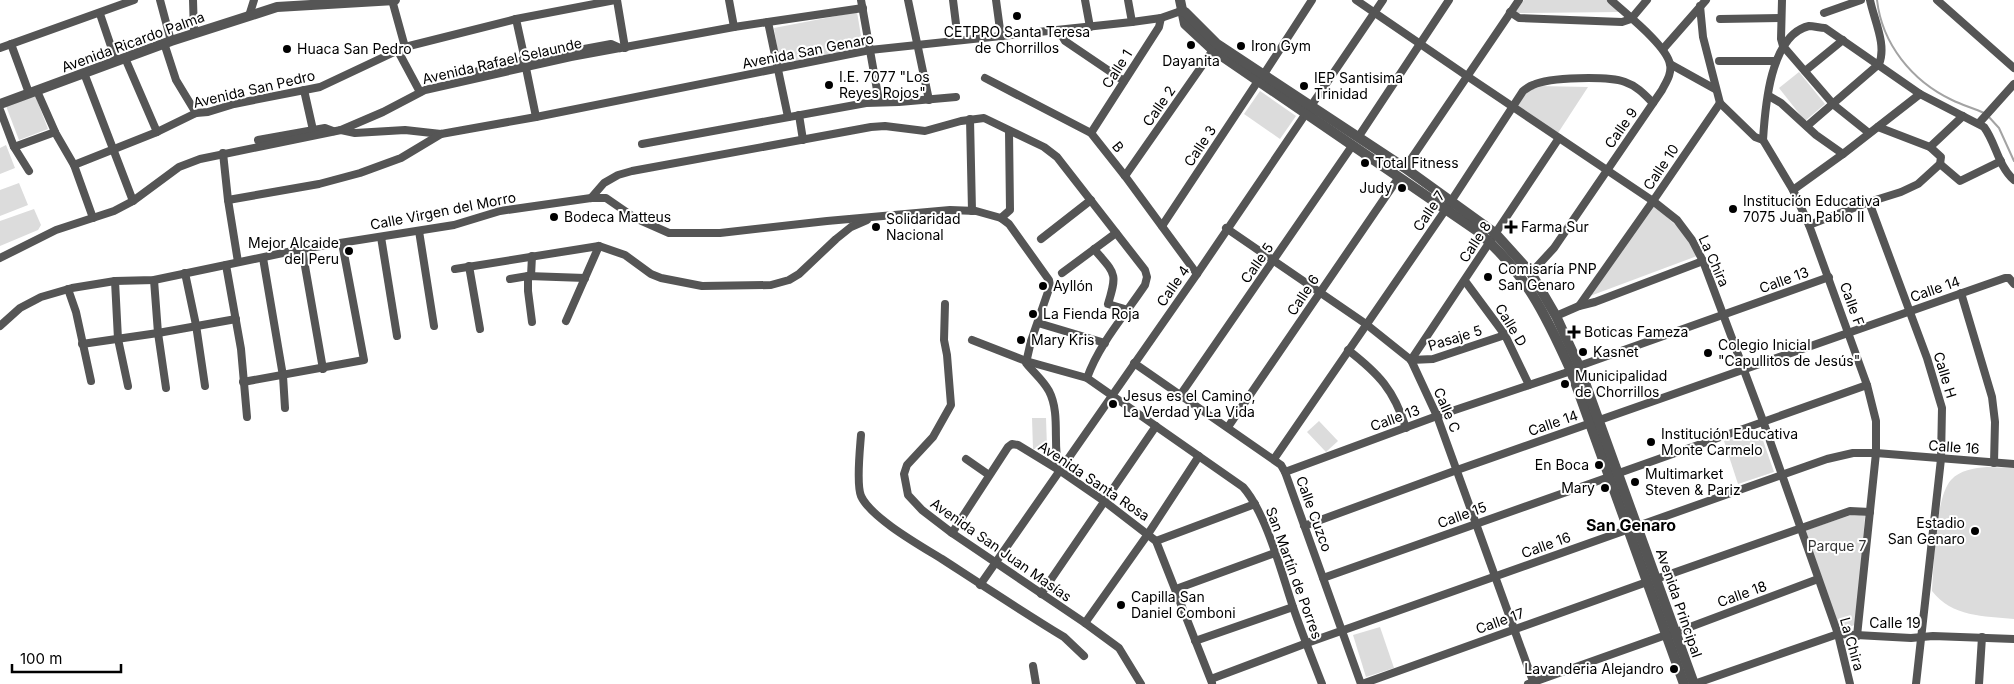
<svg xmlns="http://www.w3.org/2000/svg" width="2014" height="684" viewBox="0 0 2014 684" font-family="Inter,sans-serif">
<rect width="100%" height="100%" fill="#fff"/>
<g fill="#dcdcdc">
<polygon points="1524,0 1607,0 1620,12 1514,13"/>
<polygon points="857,12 863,48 780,64 774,28"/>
<polygon points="1799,72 1825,104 1805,121 1779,88"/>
<polygon points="1539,86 1588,87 1558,133 1515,105 1526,92"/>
<polygon points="1260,91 1296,116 1280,139 1244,114"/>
<polygon points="35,95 48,129 19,140 6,106"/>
<polygon points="6,145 15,168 0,174 0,148"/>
<polygon points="19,183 28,205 0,216 0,190"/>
<polygon points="1654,205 1684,233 1697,256 1590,296"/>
<polygon points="34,209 41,225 38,230 0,246 0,221"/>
<polygon points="1032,418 1046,418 1047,448 1033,449"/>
<polygon points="1319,421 1338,441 1326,452 1307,432"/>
<polygon points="1759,429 1774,472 1738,484 1724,441"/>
<path d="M1987,467L2014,468V619C1984,616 1952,617 1932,591C1934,566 1935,497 1951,480C1960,470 1974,468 1987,467Z"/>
<path d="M1854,514L1865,516L1856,624C1850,628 1844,627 1837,624L1804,531Z"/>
<polygon points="1380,627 1394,668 1366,677 1353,635"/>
</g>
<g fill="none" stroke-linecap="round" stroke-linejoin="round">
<g stroke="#a3a3a3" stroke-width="2">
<path d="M1877,0C1882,44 1912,81 1952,100C1962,105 1973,108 1984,113"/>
<polyline points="1988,116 1999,128 2014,161"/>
</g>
<g stroke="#555" stroke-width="8">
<polyline points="160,0 171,41"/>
<polyline points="193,0 194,33"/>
<polyline points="392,0 405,47"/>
<polyline points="617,0 625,48"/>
<polyline points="729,0 734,27"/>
<polyline points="861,0 879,101"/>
<polyline points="908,0 929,100"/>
<polyline points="953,0 958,40"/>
<polyline points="996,0 1001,37"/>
<polyline points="1085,0 1090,27"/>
<polyline points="1128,0 1132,22"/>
<polyline points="1356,0 1467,76 1653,201 1677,220 1692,240 1703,261 1763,421 1838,634 1850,684"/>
<polyline points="1782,0 1781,39 1783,46 1834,105 1869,133"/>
<polyline points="1937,0 2014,68"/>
<polyline points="1700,6 1703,37 1720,103 1755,137 1763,140 1793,190 1809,225 1867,385 1876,421 1876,453 1857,636"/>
<polyline points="1510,12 1519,18 1622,22 1631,19 1647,0"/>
<polyline points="1824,13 1861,0"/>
<polyline points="100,14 116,61"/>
<polyline points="249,16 254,0"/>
<polyline points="516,19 525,60"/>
<polyline points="1720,19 1781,18"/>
<polyline points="768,22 788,117"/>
<polyline points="1059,31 1065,41 1124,81"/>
<polyline points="164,43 176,80 196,113"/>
<polyline points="11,44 29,93"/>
<polyline points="0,48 134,0"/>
<polyline points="1663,49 1706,0"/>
<polyline points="398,51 420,92"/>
<polyline points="125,58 157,132"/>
<polyline points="1719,61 1776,61"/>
<polyline points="1670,64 1715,89"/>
<polyline points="526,68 536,117"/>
<polyline points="1805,71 1843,40"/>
<polyline points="475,72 525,60 611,44 620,48"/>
<polyline points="84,73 133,201"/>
<polyline points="1264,74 1312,0"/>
<polyline points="985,78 1091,133 1125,176 1197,274"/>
<polyline points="304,90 313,130"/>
<polyline points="37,91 56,134 74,165 93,218"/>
<polyline points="1769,96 1781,103 1816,135 1843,154"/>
<polyline points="0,110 14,147 29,171"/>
<polyline points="799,115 803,140"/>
<polyline points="970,119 972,211"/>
<polyline points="1979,123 2014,84"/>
<path d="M1807,126L1879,64C1887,45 1874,20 1870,0"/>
<polyline points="341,130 355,133 405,130 441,134 536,117 870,50 1132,22 1161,18 1181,11"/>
<polyline points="1091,133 1159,27 1161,18"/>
<polyline points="1359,136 1449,0"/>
<polyline points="258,140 325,128 333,131"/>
<path d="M1763,140C1765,108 1770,35 1809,26C1814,26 1820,28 1825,28L1920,94L1984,127C1996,143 1998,166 2014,180"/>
<polyline points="642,144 866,103 899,102 956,97"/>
<polyline points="14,147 55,132"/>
<polyline points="1930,147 1963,116"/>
<polyline points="223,153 228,200 238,262"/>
<polyline points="1940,164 1960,181 2001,161"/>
<polyline points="74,165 157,132 196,113 208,112 234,104 320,87 405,47 516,19 615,0"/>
<polyline points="1405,168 1519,0"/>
<polyline points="1125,176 1213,50"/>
<polyline points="1793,190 1843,154 1920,94"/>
<path d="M591,198L604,183L618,175L632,171L871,127L885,126L925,131L961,121L984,118L1044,147L1057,157L1145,270L1147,277L1145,285C1125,315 1099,344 1087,378"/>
<polyline points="228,200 319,184 360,173 401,158 441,134"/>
<polyline points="1869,202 1927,358 1942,408 1941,459 1916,684"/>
<polyline points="1001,218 1010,210 1009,131"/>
<polyline points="1809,225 1869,202 1901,192 1918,184 1940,164 1941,157 1930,147 1878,127"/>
<polyline points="1162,226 1258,81"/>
<polyline points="1226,228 1366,324 1411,360 1437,416 1534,684"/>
<polyline points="419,231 434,326"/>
<polyline points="381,237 397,336"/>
<polyline points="1041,239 1091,200"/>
<polyline points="302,249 323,369"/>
<path d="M1094,249C1115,274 1118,272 1108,304L1128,310"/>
<polyline points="0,258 56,230 114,211 133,201 179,167 200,159 341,130 383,112 425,90 571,57 734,27 863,8"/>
<polyline points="263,258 283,376 285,408"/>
<polyline points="226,265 241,349 247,417"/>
<polyline points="469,266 480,329"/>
<polyline points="455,269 599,246 625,255 651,274 661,278 702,286 771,285 789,280 799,274 836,239 851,227 867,220"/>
<polyline points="185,273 196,325 205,386"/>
<polyline points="1062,273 1116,233"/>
<path d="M1531,273L1554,248L1662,90C1666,82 1672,74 1670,64C1666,45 1626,14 1611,0"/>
<polyline points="528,276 528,291 532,322"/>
<polyline points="531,276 532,256"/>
<polyline points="510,279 528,276 585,278"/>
<polyline points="154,280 158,333 166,388"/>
<polyline points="115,281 118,339 128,386"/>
<polyline points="1465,281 1505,335 1529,385"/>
<polyline points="68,289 76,312 91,381"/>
<polyline points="1961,293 1992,397 1995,422 1994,463"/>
<polyline points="945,304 944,340 947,355 951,405 933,437 907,465 904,474 908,495 922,510 952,533 1085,623 1119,648 1141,684"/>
<polyline points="1579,306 1595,302 1703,261"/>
<polyline points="1556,316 1579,306 1653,201 1720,103"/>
<polyline points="566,321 599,246"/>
<polyline points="1038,323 1105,343"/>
<path d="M0,326L20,308L41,297L72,288L115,281L154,280L302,249L454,225L500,211L591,198H606L635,218L669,233H720L827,221L950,210L976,211L1001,218L1009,224L1049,280L1050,286L1031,341L1026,363C1034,373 1043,380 1049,391C1061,414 1052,445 1059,470"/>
<path d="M972,340L1026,361L1087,378L1243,487C1266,513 1281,571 1292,604C1301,631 1312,658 1322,684"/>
<polyline points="82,344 158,333 236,319"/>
<path d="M1348,350C1379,374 1394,390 1406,428"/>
<polyline points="1411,360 1559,138"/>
<polyline points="1411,360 1433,359 1505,335"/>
<polyline points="1134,363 1281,465 1285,472 1361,684"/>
<polyline points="1579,366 1829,277"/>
<polyline points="243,382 364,360 342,243"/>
<polyline points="1181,394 1352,146"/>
<polyline points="1228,427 1399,177"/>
<path d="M861,435C860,449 856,484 861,496C871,518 921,546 942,559C982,585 1023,612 1064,637L1084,656"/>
<polyline points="966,459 989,475"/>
<path d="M1274,459L1446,209L1523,91C1526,89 1529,86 1533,85C1549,77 1608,76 1625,82C1637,86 1645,95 1653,103"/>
<polyline points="1285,472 1437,416 1571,371"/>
<polyline points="1619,473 1867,385"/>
<polyline points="1304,526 1457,470 2005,278 2009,278 2014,284"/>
<polyline points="952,533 1008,447 1012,444 1018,445 1059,470 1104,501 1156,541 1212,683"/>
<polyline points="1156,541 1255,504"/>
<polyline points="1323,578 1609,477"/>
<polyline points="1656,579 1850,511 1870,512"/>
<polyline points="980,585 1197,274 1383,0"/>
<polyline points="1176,589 1275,553"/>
<polyline points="1041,594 1156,426"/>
<polyline points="1085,623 1148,534 1199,456"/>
<polyline points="1674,633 1818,579"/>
<polyline points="1195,641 1293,607"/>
<polyline points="1033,666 1036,684"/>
<polyline points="1211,679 1307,643 1827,459 1853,453 1876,453 2014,464"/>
<polyline points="1362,684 1647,582"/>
<polyline points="1528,684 1666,635"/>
<polyline points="1694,684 1838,634 1911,638 1933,636 2014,639"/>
<polyline points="1979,684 1982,637"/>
</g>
<g stroke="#555" stroke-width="10">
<path d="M1180,0L1185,24L1213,50L1476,230C1525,272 1545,313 1571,371L1684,684"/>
<polyline points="1181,11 1185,12 1217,44 1405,168 1495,233 1531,273 1556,316 1579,366 1694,684"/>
<polyline points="0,104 171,41 277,7 395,0"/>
</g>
</g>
<g fill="#000" stroke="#fff" stroke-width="2">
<circle cx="1017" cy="16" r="5"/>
<circle cx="1191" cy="45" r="5"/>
<circle cx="1241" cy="46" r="5"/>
<circle cx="287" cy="49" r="5"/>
<circle cx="829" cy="85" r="5"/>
<circle cx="1304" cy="86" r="5"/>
<circle cx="1365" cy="163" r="5"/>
<circle cx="1402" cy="188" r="5"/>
<circle cx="1733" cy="209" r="5"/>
<circle cx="554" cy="217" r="5"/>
<circle cx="876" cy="227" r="5"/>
<path d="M1508.5 219.5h5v5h5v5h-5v5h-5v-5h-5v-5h5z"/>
<circle cx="349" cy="251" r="5"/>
<circle cx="1488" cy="277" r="5"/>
<circle cx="1043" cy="286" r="5"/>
<circle cx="1033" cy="314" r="5"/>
<path d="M1571.5 324.5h5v5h5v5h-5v5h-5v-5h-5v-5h5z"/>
<circle cx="1021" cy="340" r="5"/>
<circle cx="1583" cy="352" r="5"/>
<circle cx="1708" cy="353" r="5"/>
<circle cx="1565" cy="384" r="5"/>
<circle cx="1113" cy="404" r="5"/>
<circle cx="1651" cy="442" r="5"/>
<circle cx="1599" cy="465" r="5"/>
<circle cx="1635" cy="482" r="5"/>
<circle cx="1605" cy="488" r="5"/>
<circle cx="1975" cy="531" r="5"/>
<circle cx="1121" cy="605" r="5"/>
<circle cx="1674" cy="669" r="5"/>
</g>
<g text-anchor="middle" stroke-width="4" stroke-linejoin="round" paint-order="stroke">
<g font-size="14" fill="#000" stroke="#fff" text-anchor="start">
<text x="1017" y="37" text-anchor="middle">CETPRO Santa Teresa<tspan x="1017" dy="16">de Chorrillos</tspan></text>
<text x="1251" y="51">Iron Gym</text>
<text x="297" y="54">Huaca San Pedro</text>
<text x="1191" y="66" text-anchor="middle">Dayanita</text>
<text x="839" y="82">I.E. 7077 "Los<tspan x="839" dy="16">Reyes Rojos"</tspan></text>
<text x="1314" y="83">IEP Santisima<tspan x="1314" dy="16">Trinidad</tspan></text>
<text x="1375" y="168">Total Fitness</text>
<text x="1392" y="193" text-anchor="end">Judy</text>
<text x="1743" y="206">Institución Educativa<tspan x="1743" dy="16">7075 Juan Pablo II</tspan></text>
<text x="564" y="222">Bodeca Matteus</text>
<text x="886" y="224">Solidaridad<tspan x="886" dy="16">Nacional</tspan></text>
<text x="1521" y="232">Farma Sur</text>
<text x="339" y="248" text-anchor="end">Mejor Alcaide<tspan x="339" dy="16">del Peru</tspan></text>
<text x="1498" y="274">Comisaría PNP<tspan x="1498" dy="16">San Genaro</tspan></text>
<text x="1053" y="291">Ayllón</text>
<text x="1043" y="319">La Fienda Roja</text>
<text x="1584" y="337">Boticas Fameza</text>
<text x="1031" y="345">Mary Kris</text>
<text x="1718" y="350">Colegio Inicial<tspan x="1718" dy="16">"Capullitos de Jesús"</tspan></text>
<text x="1593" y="357">Kasnet</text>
<text x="1575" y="381">Municipalidad<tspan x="1575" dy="16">de Chorrillos</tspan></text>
<text x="1123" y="401">Jesus es el Camino,<tspan x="1123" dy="16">La Verdad y La Vida</tspan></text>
<text x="1661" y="439">Institución Educativa<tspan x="1661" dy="16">Monte Carmelo</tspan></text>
<text x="1589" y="470" text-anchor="end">En Boca</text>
<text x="1645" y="479">Multimarket<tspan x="1645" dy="16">Steven &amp; Pariz</tspan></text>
<text x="1595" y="493" text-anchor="end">Mary</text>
<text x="1965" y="528" text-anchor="end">Estadio<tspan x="1965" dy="16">San Genaro</tspan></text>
<text x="1131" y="602">Capilla San<tspan x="1131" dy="16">Daniel Comboni</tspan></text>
<text x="1664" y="674" text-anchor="end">Lavanderia Alejandro</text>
</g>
<g font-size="14" fill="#000" stroke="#fff">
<text transform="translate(133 42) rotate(-20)" y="5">Avenida Ricardo Palma</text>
<text transform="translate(808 51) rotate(-11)" y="5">Avenida San Genaro</text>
<text transform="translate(502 61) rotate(-13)" y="5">Avenida Rafael Selaunde</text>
<text transform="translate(1117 69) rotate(-57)" y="5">Calle 1</text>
<text transform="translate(254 89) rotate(-13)" y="5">Avenida San Pedro</text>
<text transform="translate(1159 106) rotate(-55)" y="5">Calle 2</text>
<text transform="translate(1621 128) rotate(-55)" y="5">Calle 9</text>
<text transform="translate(1200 146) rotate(-56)" y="5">Calle 3</text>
<text transform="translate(1118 147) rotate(51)" y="5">B</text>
<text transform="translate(1661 167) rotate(-56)" y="5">Calle 10</text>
<text transform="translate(443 211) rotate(-11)" y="5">Calle Virgen del Morro</text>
<text transform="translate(1429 211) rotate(-56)" y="5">Calle 7</text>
<text transform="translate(1475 242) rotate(-57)" y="5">Calle 8</text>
<text transform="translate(1714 261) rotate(66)" y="5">La Chira</text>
<text transform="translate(1257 263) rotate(-55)" y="5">Calle 5</text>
<text transform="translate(1784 280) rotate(-20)" y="5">Calle 13</text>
<text transform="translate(1173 286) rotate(-55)" y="5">Calle 4</text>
<text transform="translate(1935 289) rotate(-19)" y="5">Calle 14</text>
<text transform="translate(1303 295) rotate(-56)" y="5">Calle 6</text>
<text transform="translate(1852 304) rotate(70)" y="5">Calle F</text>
<text transform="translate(1511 325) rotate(59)" y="5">Calle D</text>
<text transform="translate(1455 338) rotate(-17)" y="5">Pasaje 5</text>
<text transform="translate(1945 375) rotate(73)" y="5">Calle H</text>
<text transform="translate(1447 410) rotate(67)" y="5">Calle C</text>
<text transform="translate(1395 418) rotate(-20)" y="5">Calle 13</text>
<text transform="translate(1553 423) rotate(-19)" y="5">Calle 14</text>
<text transform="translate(1954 447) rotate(4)" y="5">Calle 16</text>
<text transform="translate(1094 481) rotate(34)" y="5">Avenida Santa Rosa</text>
<text transform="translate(1314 514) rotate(70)" y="5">Calle Cuzco</text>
<text transform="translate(1462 515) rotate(-20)" y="5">Calle 15</text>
<text transform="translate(1546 545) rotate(-20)" y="5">Calle 16</text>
<text transform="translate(1001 550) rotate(35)" y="5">Avenida San Juan Masías</text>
<text transform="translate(1294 573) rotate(70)" y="5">San Martín de Porres</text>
<text transform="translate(1742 594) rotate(-20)" y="5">Calle 18</text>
<text transform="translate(1679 603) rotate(71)" y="5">Avenida Principal</text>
<text transform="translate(1500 621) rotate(-20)" y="5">Calle 17</text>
<text x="1895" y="628">Calle 19</text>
<text transform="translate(1852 644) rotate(74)" y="5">La Chira</text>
</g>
<g font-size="14" fill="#333" stroke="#fff">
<text x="1837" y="551">Parque 7</text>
</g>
<g font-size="16" font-weight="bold" fill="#000" stroke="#fff">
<text x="1631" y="531">San Genaro</text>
</g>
</g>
<path d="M12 664v8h109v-8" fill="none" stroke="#000000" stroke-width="2.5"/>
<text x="20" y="664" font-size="15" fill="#000000" stroke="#ffffff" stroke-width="4" paint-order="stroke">100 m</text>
</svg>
